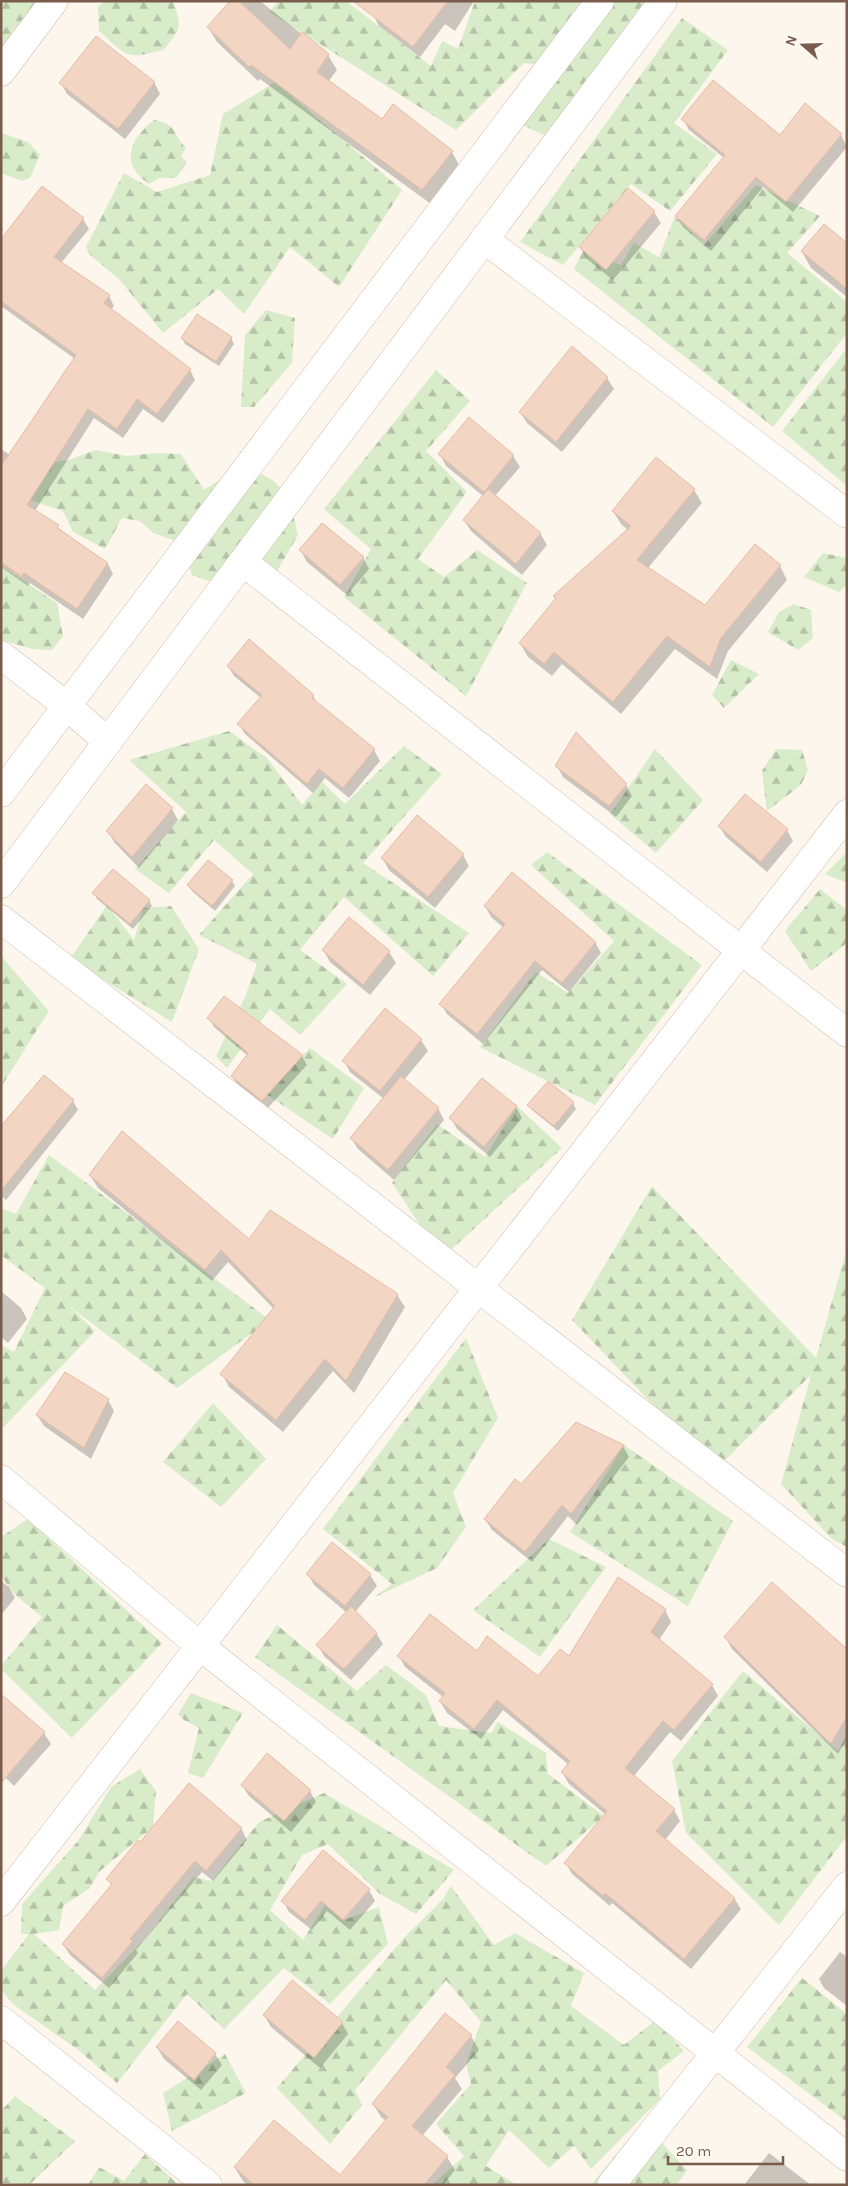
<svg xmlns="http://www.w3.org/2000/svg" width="848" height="2186" viewBox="0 0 848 2186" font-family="Karla,sans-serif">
<defs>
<pattern id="forest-firs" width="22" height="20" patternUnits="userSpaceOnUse" patternTransform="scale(1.25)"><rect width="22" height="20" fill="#d8ecc9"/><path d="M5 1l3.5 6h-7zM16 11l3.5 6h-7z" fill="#b4c2a5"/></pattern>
</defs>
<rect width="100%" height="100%" fill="#fdf6ec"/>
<g fill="url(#forest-firs)">
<polygon points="1,1 35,1 24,21 12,31 10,38 1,55"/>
<path d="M105,1H173C182,29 182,26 164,50C156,51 148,54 140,55C122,58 111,40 99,31L98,7Z"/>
<polygon points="279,1 346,1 431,66 442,41 458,49 475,1 667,1 567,145 515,122 535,64 524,63 456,130 269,12"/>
<polygon points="682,18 728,50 674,123 717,154 670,211 631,184 563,265 520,242"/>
<polygon points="275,82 402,190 339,287 290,247 244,314 218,289 163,333 119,279 90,255 86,247 124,173 157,192 210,175 223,114"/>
<path d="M154,120C179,125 171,133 186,148L181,156L187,162L176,178H160L149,184C119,163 130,139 154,120Z"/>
<polygon points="1,133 28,142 40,155 30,178 22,181 1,173"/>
<polygon points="756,185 820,216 787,253 847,302 847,333 773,427 574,269 583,251 621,265 634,243 659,257 675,216 704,245"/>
<polygon points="266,310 295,318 292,363 254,407 241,407 245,335"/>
<polygon points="847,348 847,486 782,431"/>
<polygon points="436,370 470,401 426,451 467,492 418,559 444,577 477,550 527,583 466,696 344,597 371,549 324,509"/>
<polygon points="95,450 127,456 155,453 181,454 204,490 244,464 275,482 289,498 298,535 270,583 239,573 226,587 192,575 182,543 153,533 140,521 122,518 105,549 73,532 63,511 27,499 27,465 69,460"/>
<polygon points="823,553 847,558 847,585 839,592 804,577"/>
<polygon points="1,566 57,603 63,636 52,650 33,649 1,640"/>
<polygon points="794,604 811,610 813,638 798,650 768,632 779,612"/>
<polygon points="731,660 759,674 724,708 712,695"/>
<polygon points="229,731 267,758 302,805 322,782 345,804 404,746 442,774 363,863 469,933 433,976 344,897 300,950 347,984 300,1035 270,1009 227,1068 216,1056 245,997 257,964 199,935 253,874 214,840 169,893 135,869 186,812 129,760"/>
<polygon points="655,749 703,800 656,853 610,814"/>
<polygon points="776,749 802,750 808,770 801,785 767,811 762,771"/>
<polygon points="547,852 702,965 595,1105 480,1047 536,972 568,993 614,941 531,865"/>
<polygon points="847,852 847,883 825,874"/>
<polygon points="820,889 847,910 847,943 811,971 785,931"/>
<polygon points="107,905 134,940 143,908 171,906 199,949 172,1022 70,959"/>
<polygon points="1,956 49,1011 1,1087"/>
<polygon points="310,1048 364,1088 333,1139 266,1094"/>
<polygon points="517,1106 562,1148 442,1258 392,1183 437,1124 485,1157"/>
<polygon points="49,1155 270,1320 177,1388 69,1306 95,1331 1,1430 1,1345 14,1352 45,1288 1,1255 1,1208 16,1214"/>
<polygon points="652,1186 816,1358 847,1248 847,1547 832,1539 781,1484 811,1375 715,1470 572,1320"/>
<polygon points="466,1338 498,1418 453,1493 466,1527 437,1568 375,1597 392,1584 323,1529"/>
<polygon points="213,1403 266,1459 221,1507 163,1462"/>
<polygon points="624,1445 733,1521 688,1606 570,1532"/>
<polygon points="28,1519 162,1643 72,1738 1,1669 1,1666 42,1617 14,1594 1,1576 1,1537"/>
<polygon points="549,1539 606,1567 540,1657 473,1610"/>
<polygon points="277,1625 357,1691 386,1665 426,1695 439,1726 491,1733 498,1722 546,1753 548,1774 604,1816 546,1866 255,1657"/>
<polygon points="743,1671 838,1751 847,1734 847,1836 779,1925 686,1833 672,1761"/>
<polygon points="191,1693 243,1713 203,1778 188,1773 199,1728 184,1720 178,1714"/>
<polygon points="140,1769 156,1791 153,1827 100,1871 89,1889 63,1906 59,1930 34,1934 95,1990 146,1938 193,1877 212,1881 259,1822 324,1793 454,1870 416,1914 380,1894 328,1844 302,1855 270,1910 303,1940 325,1905 344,1920 379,1907 388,1944 330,2004 284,1968 224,2029 187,1994 117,2083 77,2049 14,2005 1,1990 1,1971 29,1934 21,1934 22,1904 78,1841 111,1787"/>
<polygon points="451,1886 494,1945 515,1933 584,1973 571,2006 624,2045 656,2020 684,2051 658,2071 660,2099 591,2169 574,2146 549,2168 509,2130 486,2166 517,2185 432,2185 464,2156 436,2124 471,2084 466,2063 481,2022 446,1980 355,2090 362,2105 330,2144 277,2088 402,1940 443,1899"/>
<polygon points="802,1978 847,2014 847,2122 747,2047"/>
<polygon points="225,2054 246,2093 172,2131 163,2093"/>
<polygon points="15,2096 75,2141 30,2184 1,2183 1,2111"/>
<polygon points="637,2129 663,2144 687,2170 677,2185 591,2185"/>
<polygon points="145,2154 179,2185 88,2185 99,2167 124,2181"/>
</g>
<g fill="#0003">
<polygon points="232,1 260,1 328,55 337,70 328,82 382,120 452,152 460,167 431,204 260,79 258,81 217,42 208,27"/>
<polygon points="384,1 474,1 455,31 445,24 420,57 379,26 373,15"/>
<polygon points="154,82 160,94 125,139 67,94 61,83"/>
<polygon points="683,119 780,136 841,135 847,147 793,212 763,187 711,251 683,227 676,216 724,158 689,130"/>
<polygon points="654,212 661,223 613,280 587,259 580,247"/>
<polygon points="83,219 89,229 61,263 109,296 114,306 111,310 190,370 195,380 163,423 143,409 123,438 94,418 35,511 108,564 113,574 83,619 30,583 28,586 1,567 1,449 10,455 75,359 1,306 1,241"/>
<polygon points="847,245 847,297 811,268 802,252"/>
<polygon points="182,338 231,338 234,344 219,366 185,344"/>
<polygon points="607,378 614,389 562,452 527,423 520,412"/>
<polygon points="440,454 513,456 520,467 495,496 540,533 547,545 522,575 471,531 464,520 483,496 446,466"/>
<polygon points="694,490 702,503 648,568 706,607 780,566 787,580 728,651 717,679 675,649 621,714 562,664 552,676 528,657 520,643 557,599 555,597 628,530 621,524 613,511"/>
<polygon points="301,551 363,557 369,569 347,595 307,562"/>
<polygon points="228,666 313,696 317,703 374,750 380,761 349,798 325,778 313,793 245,734 239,724 261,698 234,676"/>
<polygon points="576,734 626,785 632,796 616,817 563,777 557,766"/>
<polygon points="172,809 178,820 139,868 114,842 108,831"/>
<polygon points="719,826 787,830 793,841 767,872 726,837"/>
<polygon points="463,855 469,866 435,908 389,870 383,859"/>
<polygon points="232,881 235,886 215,911 192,891 188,885"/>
<polygon points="94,893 149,900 152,906 133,929 97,899"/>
<polygon points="485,906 595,942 601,953 569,992 542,970 483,1044 447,1014 441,1004 504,928 491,917"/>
<polygon points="349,919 389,952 396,963 370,995 330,962 324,951"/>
<polygon points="385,1010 421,1040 428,1051 404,1080 438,1108 444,1120 394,1180 358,1149 351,1138 384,1099 350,1072 344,1061"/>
<polygon points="209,1018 302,1056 307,1065 267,1109 238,1085 232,1076 248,1056 214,1027"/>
<polygon points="73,1101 78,1110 6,1200 1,1196 1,1128"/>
<polygon points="573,1103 576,1109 558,1131 532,1110 529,1105"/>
<polygon points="516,1107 522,1118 490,1157 457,1129 451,1118"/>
<polygon points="90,1175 249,1241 397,1295 405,1307 354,1393 333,1371 283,1432 229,1387 222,1374 274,1309 228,1262 212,1281 98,1188"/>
<polygon points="1,1291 21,1308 27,1319 8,1343 1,1337"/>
<polygon points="108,1400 114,1411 91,1459 44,1426 37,1415"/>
<polygon points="623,1446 629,1457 577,1525 568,1516 532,1562 492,1530 485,1519 522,1486"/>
<polygon points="332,1544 370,1575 377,1586 355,1612 376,1633 383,1644 351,1680 324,1656 318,1645 347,1613 314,1585 308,1574"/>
<polygon points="1,1581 9,1587 15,1598 1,1615"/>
<polygon points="665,1610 671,1622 659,1640 712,1685 718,1696 681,1741 670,1732 634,1776 674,1810 680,1821 665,1840 734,1898 741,1909 691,1969 612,1903 610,1906 572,1874 566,1863 606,1815 569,1784 562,1772 569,1765 503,1710 481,1739 447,1713 440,1701 443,1697 405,1667 399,1656 477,1652 538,1678 569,1658"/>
<polygon points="726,1638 847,1651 847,1738 838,1754 732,1649"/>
<polygon points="44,1733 51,1744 14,1786 1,1773"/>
<polygon points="242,1785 310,1791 316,1802 291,1832 249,1796"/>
<polygon points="241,1828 247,1840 213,1881 202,1872 136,1950 138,1953 109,1988 70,1955 63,1944 112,1886 108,1879 141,1844"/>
<polygon points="369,1890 375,1901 350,1930 327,1911 312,1930 289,1912 283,1901"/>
<polygon points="840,1952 847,1957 847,2006 824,1988 819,1979"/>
<polygon points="264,2015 342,2023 348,2034 320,2068 271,2027"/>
<polygon points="178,2023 215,2054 222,2065 201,2090 164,2059 157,2047"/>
<polygon points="471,2036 479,2050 455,2078 462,2089 422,2136 447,2157 455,2170 443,2185 247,2185 243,2181 235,2168 340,2177 386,2121 381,2117 373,2104"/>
<polygon points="769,2153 811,2185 744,2185"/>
</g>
<g fill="#f3d5c3" stroke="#e6bba3">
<polygon points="230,1 239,1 290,49 302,32 329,54 317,72 382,119 393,104 453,151 422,190 251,65 249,67 207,27"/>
<polygon points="353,1 448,1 413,47"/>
<polygon points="96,36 155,82 118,129 59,83"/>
<polygon points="713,80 780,135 805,103 842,134 786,202 756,177 704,240 675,216 725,155 681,119"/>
<polygon points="42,186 84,218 54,257 110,295 104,303 191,369 157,414 137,399 117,429 88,409 27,505 59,525 57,528 108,563 77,609 24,573 22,577 1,562 1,466 76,355 1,301 1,239"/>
<polygon points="628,188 655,211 606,270 579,247"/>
<polygon points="824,224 847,243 847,289 801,251"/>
<polygon points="197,314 232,337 216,362 181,338"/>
<polygon points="572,346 608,377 556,442 519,412"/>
<polygon points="469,417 514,455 484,492 438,454"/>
<polygon points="656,457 695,489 637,560 705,605 755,544 781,565 721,638 710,667 667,636 613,702 554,652 544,664 519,643 556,598 553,596 631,526 612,511"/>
<polygon points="488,489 541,533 516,564 463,520"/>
<polygon points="322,523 364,557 340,585 299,550"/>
<polygon points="249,639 314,695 312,698 375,749 343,788 319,769 307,784 237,724 262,695 227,666"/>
<polygon points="576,732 627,784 609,806 555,766"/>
<polygon points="146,784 173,808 132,857 106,831"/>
<polygon points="745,794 788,829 761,862 718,826"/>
<polygon points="417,815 464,854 428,897 381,858"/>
<polygon points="208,860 233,880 212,906 187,885"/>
<polygon points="113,869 150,900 130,924 92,893"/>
<polygon points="512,872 596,942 562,983 535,961 477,1034 439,1004 505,924 484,906"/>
<polygon points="349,917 390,951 363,985 322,950"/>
<polygon points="224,996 303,1055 262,1101 231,1076 248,1053 207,1018"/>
<polygon points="385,1008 422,1039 380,1091 342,1061"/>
<polygon points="44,1075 74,1100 1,1191 1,1126"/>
<polygon points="401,1076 439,1108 388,1170 350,1138"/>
<polygon points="482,1078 517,1106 484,1147 449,1118"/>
<polygon points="548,1081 574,1102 554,1126 527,1105"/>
<polygon points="122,1131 249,1239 270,1210 398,1294 346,1381 325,1359 276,1420 220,1374 275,1306 221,1250 205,1270 89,1175"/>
<polygon points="65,1372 109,1399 84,1448 36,1415"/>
<polygon points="576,1422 624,1445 571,1514 562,1505 525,1552 484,1519 515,1479 521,1484"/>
<polygon points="332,1542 371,1574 345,1606 306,1574"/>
<polygon points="618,1577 666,1609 651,1632 713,1684 674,1730 663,1721 625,1768 675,1809 656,1831 735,1898 684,1959 605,1893 603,1896 564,1863 607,1811 561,1772 570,1761 497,1700 474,1729 439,1701 445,1693 397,1656 430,1614 477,1651 487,1636 538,1676 560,1649 569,1656"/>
<polygon points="772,1582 847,1649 847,1716 831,1744 724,1637"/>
<polygon points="351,1606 377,1633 344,1669 316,1645"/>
<polygon points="1,1694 45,1732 1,1783"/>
<polygon points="267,1753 311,1790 284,1821 241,1785"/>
<polygon points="189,1783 242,1828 206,1871 195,1861 130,1939 133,1941 102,1978 62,1944 112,1884 106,1879 138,1840 140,1842"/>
<polygon points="323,1850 370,1889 343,1920 321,1901 305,1920 281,1901"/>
<polygon points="292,1980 343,2022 314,2058 263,2015"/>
<polygon points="445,2013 472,2035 446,2067 455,2075 412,2126 448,2156 424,2185 254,2185 234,2167 274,2120 340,2175 388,2117 372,2104"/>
<polygon points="178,2021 216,2053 194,2080 156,2047"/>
</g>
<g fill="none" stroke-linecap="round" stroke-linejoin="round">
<defs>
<g id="street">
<polyline points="1,72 54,1"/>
<polyline points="484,239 847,514"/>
<polyline points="243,562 847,1033"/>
<polyline points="1,655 67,706 108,742"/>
<polyline points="1,793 600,1"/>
<polyline points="1,884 663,1"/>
<polyline points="1,919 847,1573"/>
<polyline points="1,1479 200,1646 847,2157"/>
<polyline points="1,1902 847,814"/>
<polyline points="1,2020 208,2185"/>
<polyline points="611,2185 847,1886"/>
</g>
</defs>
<use href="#street" stroke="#d1beb0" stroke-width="29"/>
<use href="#street" stroke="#fff" stroke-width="28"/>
</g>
<rect width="848" height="2186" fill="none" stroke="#7a5c4d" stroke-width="5"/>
<g transform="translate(803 45) rotate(290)" stroke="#fffaf3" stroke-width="4" paint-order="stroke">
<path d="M0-4L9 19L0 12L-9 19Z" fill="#7a5c4d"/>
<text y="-8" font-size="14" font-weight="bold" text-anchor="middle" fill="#7a5c4d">N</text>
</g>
<path d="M668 2156v8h115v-8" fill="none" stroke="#7a5c4d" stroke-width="2.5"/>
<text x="676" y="2156" font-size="15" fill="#7a5c4d" stroke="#fffaf3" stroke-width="4" paint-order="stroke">20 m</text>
</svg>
